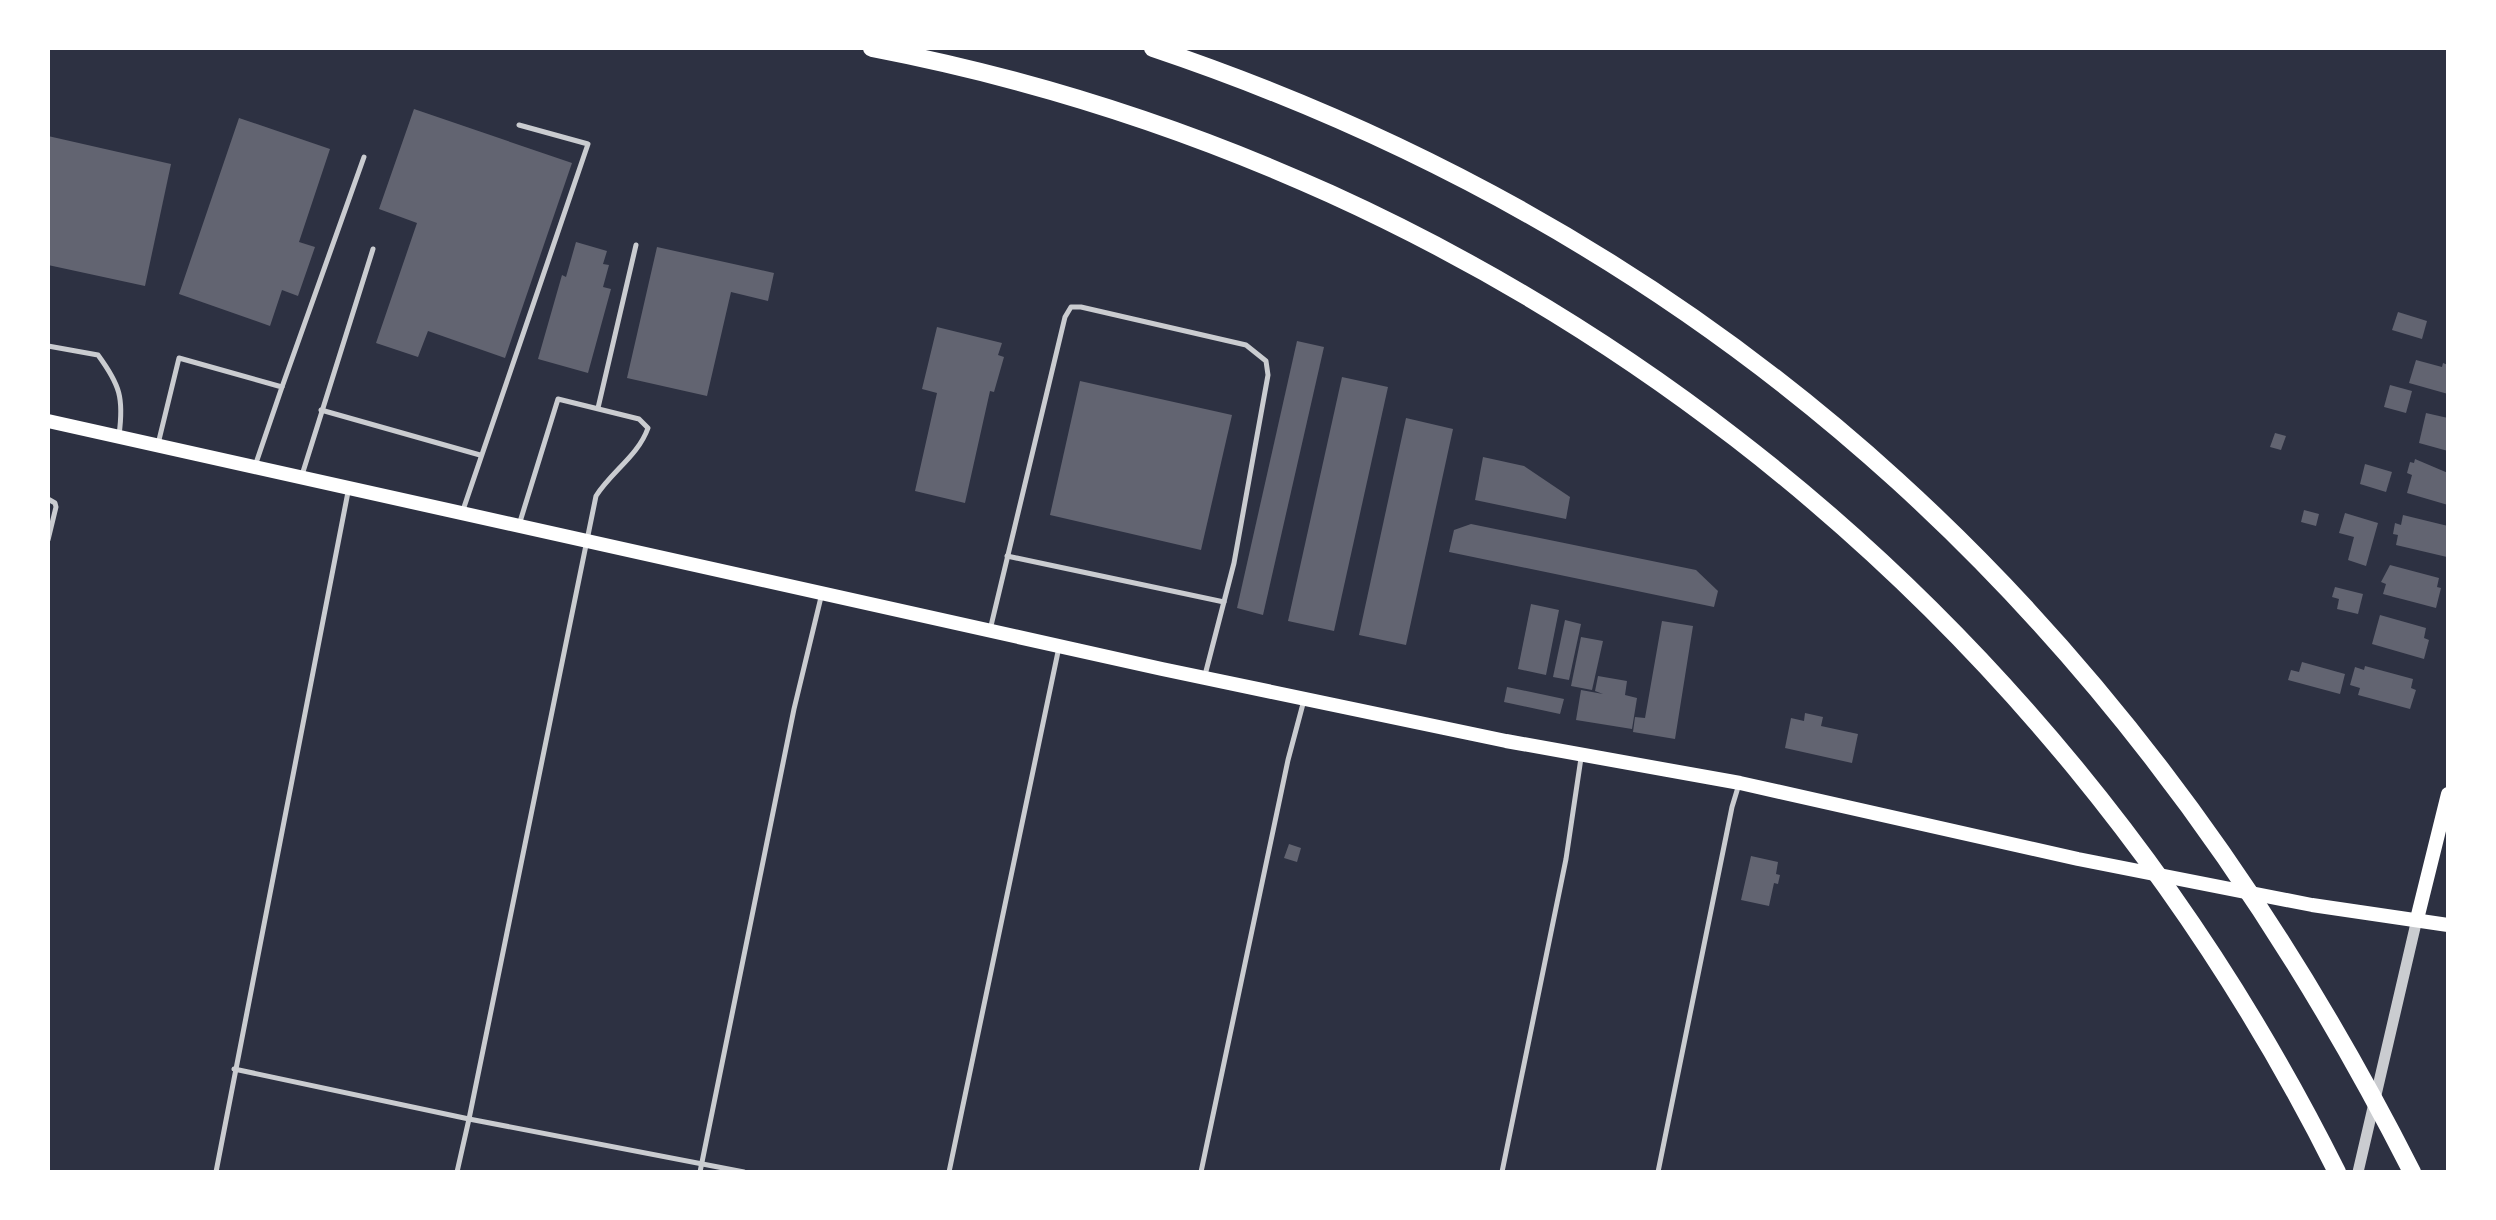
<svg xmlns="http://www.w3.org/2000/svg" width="2496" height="1220" viewBox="0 0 2496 1220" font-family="Lato,sans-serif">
<rect width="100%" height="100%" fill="#2d3142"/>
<g fill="#626471">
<polygon points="414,109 572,163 505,358 428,331 418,357 376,343 417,223 379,209"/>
<polygon points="239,118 330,149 299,242 315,247 298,296 282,290 270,326 179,294"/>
<polygon points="48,136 171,164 145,286 48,265"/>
<polygon points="576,242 607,251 603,264 609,265 603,287 611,289 588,373 538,359 562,275 566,277"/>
<polygon points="657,247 774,273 768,301 731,292 707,396 627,378"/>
<polygon points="2398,312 2427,321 2422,339 2392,330"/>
<polygon points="937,327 1002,343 998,355 1004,357 994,392 990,391 965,503 915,491 937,393 922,389"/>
<polygon points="1297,341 1324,347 1263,615 1237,608"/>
<polygon points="2416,360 2442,367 2443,363 2448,365 2448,394 2409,383"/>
<polygon points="1342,377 1388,387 1334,631 1288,621"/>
<polygon points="1080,381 1232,415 1201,550 1050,515"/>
<polygon points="2390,385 2412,391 2406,413 2384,407"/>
<polygon points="2426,413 2448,418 2448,451 2419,443"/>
<polygon points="1406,418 1453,429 1406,645 1359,635"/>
<polygon points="2275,433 2286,436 2281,450 2270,447"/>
<polygon points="1483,457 1524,466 1570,497 1566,519 1475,500"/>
<polygon points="2415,459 2448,473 2448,505 2407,493 2412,475 2407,473 2410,462 2414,463"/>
<polygon points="2365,464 2392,472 2386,492 2360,484"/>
<polygon points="2304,510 2319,514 2316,526 2301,522"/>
<polygon points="2345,513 2378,523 2366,566 2348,560 2354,537 2339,533"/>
<polygon points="2403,515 2448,526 2447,557 2396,545 2398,535 2393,534 2395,523 2401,525"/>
<polygon points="1471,524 1696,570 1718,591 1714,607 1449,552 1454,530"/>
<polygon points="2390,565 2439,578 2437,587 2441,588 2436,608 2383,594 2386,584 2381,582"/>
<polygon points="2335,587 2363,594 2358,614 2337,609 2339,599 2332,597"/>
<polygon points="1531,604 1559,610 1546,675 1518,669"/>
<polygon points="2380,615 2426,628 2424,638 2429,640 2424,659 2372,644"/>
<polygon points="1565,620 1581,624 1569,680 1553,677"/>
<polygon points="1662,621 1693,626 1675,739 1633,732 1635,717 1645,718"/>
<polygon points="1581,637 1603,641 1592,690 1571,686"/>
<polygon points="2302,662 2345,674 2340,694 2288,680 2291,670 2299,672"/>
<polygon points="2365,666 2413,679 2411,688 2416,690 2410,709 2358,695 2360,688 2350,685 2355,667 2364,670"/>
<polygon points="1598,676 1627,681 1625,695 1637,698 1632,729 1576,720 1581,690 1603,694 1595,691"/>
<polygon points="1507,687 1564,699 1560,714 1504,702"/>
<polygon points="1805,713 1823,717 1821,726 1858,734 1852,763 1785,748 1791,718 1804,721"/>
<polygon points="1289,844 1301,848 1297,862 1284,858"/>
<polygon points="1751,856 1778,862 1776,874 1780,875 1778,884 1774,883 1769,906 1741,900"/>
</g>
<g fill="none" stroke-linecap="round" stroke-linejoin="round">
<g stroke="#caccd0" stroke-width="5">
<path d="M48,346L98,355C120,385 124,398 119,435"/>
<polyline points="282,387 364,157"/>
<polyline points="598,408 636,245"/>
<polyline points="321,410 480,455"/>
<polyline points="158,444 179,358 282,387 255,466"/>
<polyline points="302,475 373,249"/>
<polyline points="48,499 55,503 56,507 48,540"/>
<polyline points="462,513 588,144 519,125"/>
<path d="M519,525L558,399L639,419L648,428C638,456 612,471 596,496L469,1119L744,1172"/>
<polyline points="1007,556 1224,602"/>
<polyline points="990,630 1065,317 1071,307 1081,307 1246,345 1266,361 1268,375 1234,563 1205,675"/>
<polyline points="234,1069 469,1119 457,1172"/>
<polyline points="216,1172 348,492"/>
<polyline points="700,1172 794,709 822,593"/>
<polyline points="949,1172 1059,647"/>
<polyline points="1201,1172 1288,760 1304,700"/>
<polyline points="1502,1172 1566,859 1581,758"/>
<polyline points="1658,1172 1732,807 1739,784"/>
</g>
<polyline stroke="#caccd0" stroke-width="11" points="2358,1172 2417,919"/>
<g stroke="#fff" stroke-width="14">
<polyline points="48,421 1162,669 1506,741 1740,783 2078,859 2312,905 2448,925"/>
<polyline points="2417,919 2448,794"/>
</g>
<g stroke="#fff" stroke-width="18">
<path d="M872,48C1512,171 2047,591 2337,1172"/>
<path d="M1153,48C1733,243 2138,632 2412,1172"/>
</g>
</g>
<rect width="2496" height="1220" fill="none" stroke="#ffffff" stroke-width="100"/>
</svg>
